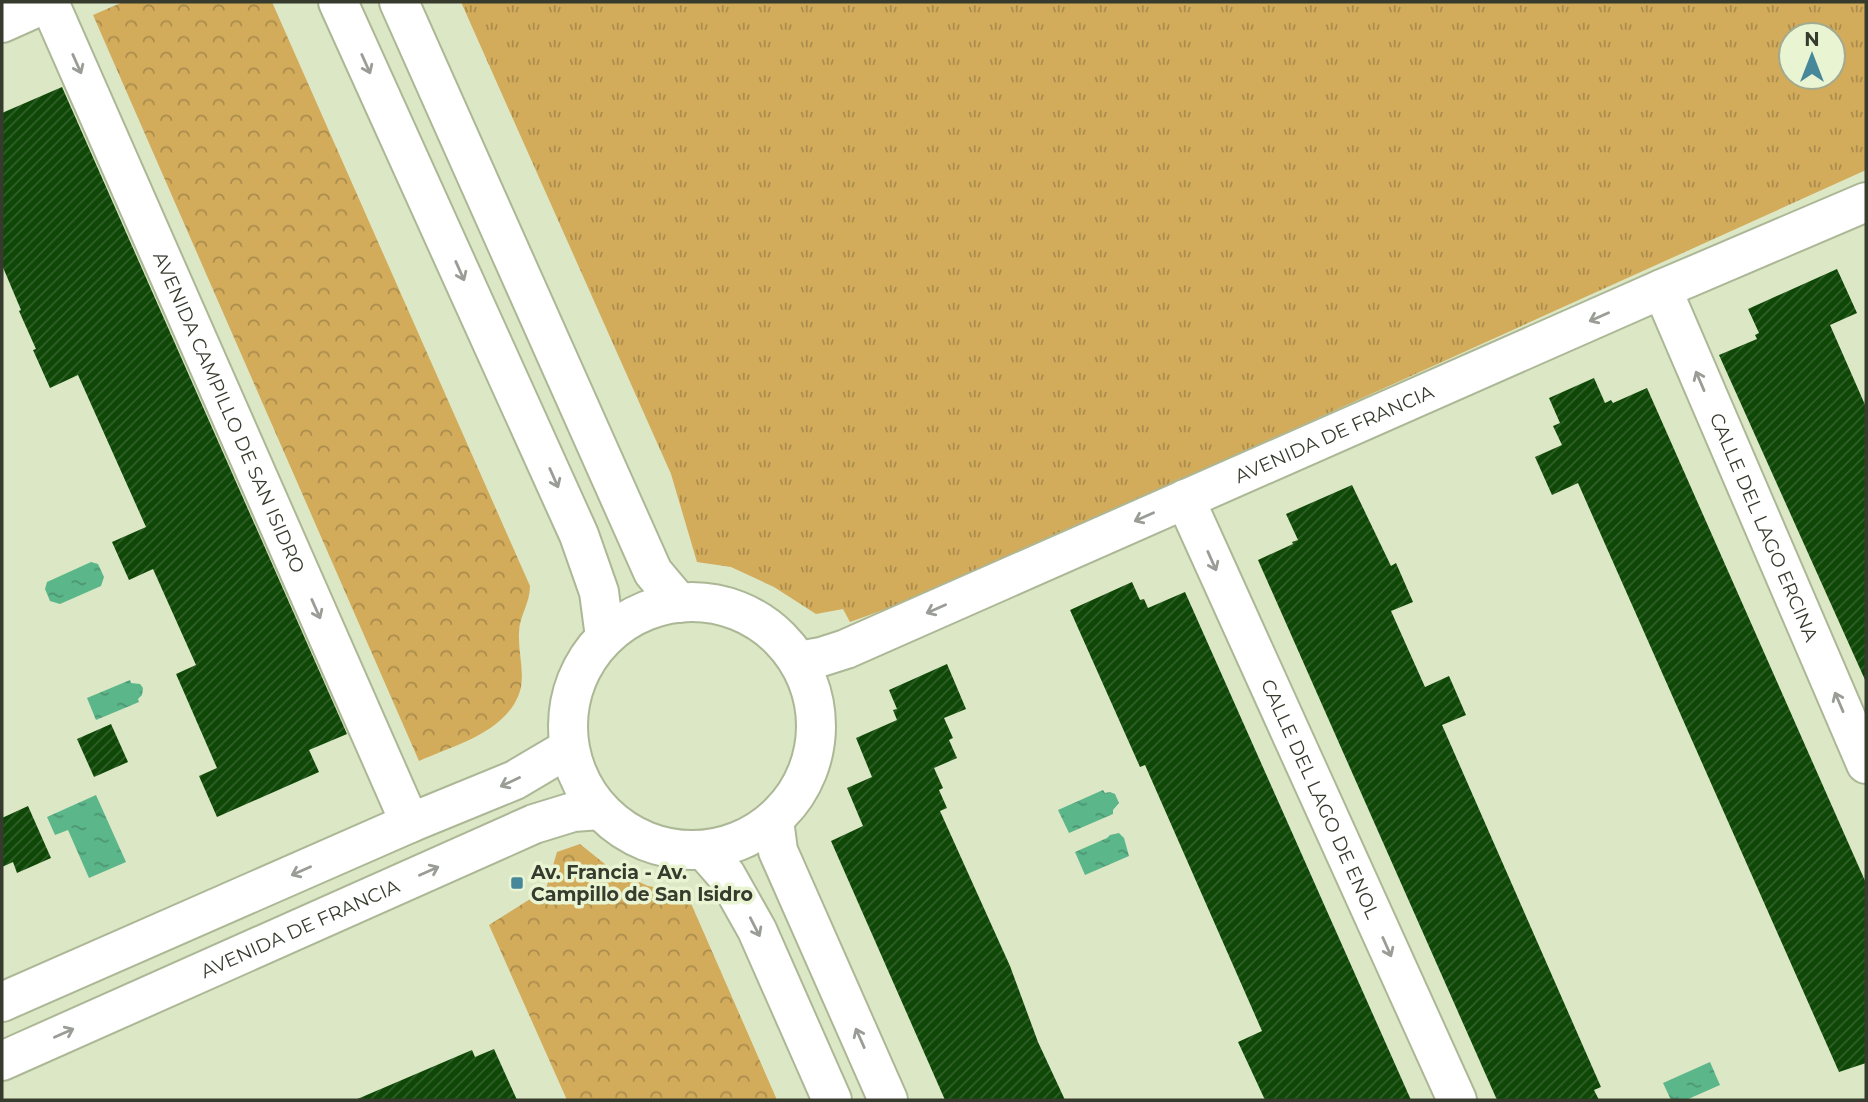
<svg xmlns="http://www.w3.org/2000/svg" width="1868" height="1102" viewBox="0 0 1868 1102" font-family="Montserrat,sans-serif">
<defs>
<pattern id="grass-tufts" width="24" height="20" patternUnits="userSpaceOnUse" patternTransform="scale(1.75)"><rect width="24" height="20" fill="#d2ab5b"/><path d="M3 7l-1-3M5 7V3M7 7l1-3M15 17l-1-3M17 17v-4M19 17l1-3" fill="none" stroke="#ab8c4c"/></pattern>
<pattern id="park-crowns" width="20" height="18" patternUnits="userSpaceOnUse" patternTransform="scale(1.75)"><rect width="20" height="18" fill="#d2ab5b"/><path d="M2 6a3 3 0 1 1 6 0M12 15a3 3 0 1 1 6 0" fill="none" stroke="#ab8c4c"/></pattern>
<pattern id="water-ripples" width="26" height="14" patternUnits="userSpaceOnUse" patternTransform="scale(1.75)"><rect width="26" height="14" fill="#5bb68a"/><path d="M2 4q2-2 4 0t4 0M15 11q2-2 4 0t4 0" fill="none" stroke="#4c9571"/></pattern>
<pattern id="building-hatch" width="6" height="6" patternUnits="userSpaceOnUse" patternTransform="scale(1.75)"><rect width="6" height="6" fill="#0e4706"/><path d="M-1 1l2-2M0 6l6-6M5 7l2-2" fill="none" stroke="#32602b"/></pattern>
</defs>
<rect width="100%" height="100%" fill="#dce7c5"/>
<path fill="url(#grass-tufts)" fill-rule="evenodd" d="M461,2H1866V170L936,591L850,622L843,609L816,614L774,587L731,567L697,562L671,474ZM1791,35H1833V77H1791Z"/>
<g fill="url(#park-crowns)">
<path d="M123,2H272L530,586C530,604 519,616 519,633C518,651 524,669 521,687C511,731 455,745 419,761L93,15Z"/>
<polygon points="580,844 611,869 648,886 686,892 777,1100 567,1100 489,925 546,889 557,852"/>
</g>
<g fill="url(#water-ripples)">
<polygon points="91,562 98,564 104,577 101,586 60,604 50,601 45,589 47,582"/>
<polygon points="130,680 131,683 140,684 143,688 142,695 138,699 139,702 96,720 87,698"/>
<polygon points="1103,790 1105,793 1110,792 1115,794 1119,803 1113,810 1113,814 1069,833 1058,810"/>
<polygon points="96,795 126,862 89,878 68,830 55,835 47,817"/>
<polygon points="1119,833 1124,838 1129,856 1085,875 1075,852 1107,838 1110,835"/>
<polygon points="1710,1062 1720,1085 1686,1100 1671,1100 1663,1083"/>
</g>
<g fill="url(#building-hatch)">
<polygon points="62,87 347,734 309,750 319,772 217,817 199,776 217,768 176,674 196,665 153,569 129,580 112,542 146,527 78,375 50,388 33,350 36,349 19,311 21,310 2,265 2,113"/>
<polygon points="1837,269 1857,313 1830,325 1866,407 1866,682 1719,355 1757,339 1755,335 1759,333 1748,309"/>
<polygon points="1594,378 1605,403 1611,400 1613,403 1647,388 1866,883 1866,1063 1839,1072 1578,483 1552,495 1535,457 1562,445 1553,426 1560,423 1549,398"/>
<polygon points="1352,485 1391,566 1396,563 1413,602 1391,611 1425,687 1449,676 1466,715 1442,725 1601,1087 1594,1090 1599,1100 1497,1100 1258,560 1293,544 1292,542 1298,540 1286,514"/>
<polygon points="1132,582 1140,600 1144,599 1148,608 1185,592 1411,1100 1265,1100 1238,1042 1262,1031 1145,765 1140,767 1070,610"/>
<polygon points="947,664 966,709 944,718 953,738 949,740 957,758 934,768 943,788 939,790 947,808 940,811 1010,966 1038,1042 1065,1100 945,1100 831,841 863,826 847,788 872,777 856,738 897,720 893,710 897,709 889,690"/>
<polygon points="111,724 128,762 94,777 77,739"/>
<polygon points="28,806 51,858 17,873 13,862 2,867 2,818"/>
<polygon points="494,1049 517,1100 355,1100 472,1050 475,1057"/>
</g>
<g fill="none" stroke-linecap="round" stroke-linejoin="round">
<defs>
<g id="street">
<path id="s1" d="M49,2L410,823"/>
<polyline points="399,2 653,572 679,603"/>
<polyline points="2,23 49,2"/>
<path id="s2" d="M1662,289L1866,764"/>
<path id="s3" d="M1185,499L1457,1100"/>
<path id="s4" d="M798,661L821,657L846,649L1662,289L1866,202"/>
<polyline points="774,820 778,851 888,1100"/>
<polyline points="704,850 726,875 757,930 832,1100"/>
</g>
<g id="secondary">
<polyline points="338,2 579,535 599,592 605,637"/>
<circle cx="692" cy="726" r="124"/>
<polyline points="2,1002 410,823 515,780 569,748"/>
<path id="s5" d="M2,1061L534,824L573,812L600,810"/>
</g>
</defs>
<use href="#street" stroke="#acb796" stroke-width="42"/>
<use href="#secondary" stroke="#acb796" stroke-width="42"/>
<use href="#street" stroke="#fff" stroke-width="38"/>
<use href="#secondary" stroke="#fff" stroke-width="38"/>
</g>
<defs><path id="oneway-shaft" d="M-6 0H5M1.5-3L5.5 0L1.5 3" fill="none" stroke-width="1.6" stroke-linecap="round" stroke-linejoin="round" transform="scale(1.75)"/></defs>
<g stroke="#9a9d96">
<use href="#oneway-shaft" transform="translate(77 64) rotate(66)"/>
<use href="#oneway-shaft" transform="translate(366 64) rotate(66)"/>
<use href="#oneway-shaft" transform="translate(460 271) rotate(66)"/>
<use href="#oneway-shaft" transform="translate(1599 317) rotate(156)"/>
<use href="#oneway-shaft" transform="translate(1700 381) rotate(-113)"/>
<use href="#oneway-shaft" transform="translate(554 478) rotate(66)"/>
<use href="#oneway-shaft" transform="translate(1144 517) rotate(156)"/>
<use href="#oneway-shaft" transform="translate(1212 561) rotate(66)"/>
<use href="#oneway-shaft" transform="translate(316 609) rotate(66)"/>
<use href="#oneway-shaft" transform="translate(936 609) rotate(156)"/>
<use href="#oneway-shaft" transform="translate(1839 702) rotate(-113)"/>
<use href="#oneway-shaft" transform="translate(510 782) rotate(155)"/>
<use href="#oneway-shaft" transform="translate(301 871) rotate(156)"/>
<use href="#oneway-shaft" transform="translate(429 871) rotate(-24)"/>
<use href="#oneway-shaft" transform="translate(755 927) rotate(63)"/>
<use href="#oneway-shaft" transform="translate(1387 947) rotate(66)"/>
<use href="#oneway-shaft" transform="translate(64 1033) rotate(-24)"/>
<use href="#oneway-shaft" transform="translate(860 1038) rotate(-114)"/>
</g>
<rect fill="#46879a" stroke="#e9f4d2" stroke-width="2.5" x="510" y="876" width="14" height="14" rx="3.5"/>
<g text-anchor="middle" stroke-width="7" stroke-linejoin="round" paint-order="stroke">
<g font-size="19" fill="#363b2d" stroke="#e9f4d2">
<text dy="7" stroke="none"><textPath href="#s1" startOffset="448">AVENIDA CAMPILLO DE SAN ISIDRO</textPath></text>
<text dy="7" stroke="none"><textPath href="#s4" startOffset="583">AVENIDA DE FRANCIA</textPath></text>
<text dy="7" stroke="none"><textPath href="#s2" startOffset="259">CALLE DEL LAGO ERCINA</textPath></text>
<text dy="7" stroke="none"><textPath href="#s3" startOffset="329">CALLE DEL LAGO DE ENOL</textPath></text>
<text dy="7" stroke="none"><textPath href="#s5" startOffset="326">AVENIDA DE FRANCIA</textPath></text>
</g>
<g font-size="19" font-weight="bold" fill="#363b2d" stroke="#e9f4d2" text-anchor="start">
<text x="531" y="879">Av. Francia - Av.<tspan x="531" dy="22">Campillo de San Isidro</tspan></text>
</g>
</g>
<rect width="1868" height="1102" fill="none" stroke="#363b2d" stroke-width="7"/>
<g transform="translate(1812 56)"><circle r="33" fill="#e9f4d2" stroke="#a1aa90" stroke-width="2"/>
<path d="M0-5L12 26L0 18L-12 26Z" fill="#46879a"/>
<text y="-10" font-size="19" font-weight="bold" text-anchor="middle" fill="#363b2d">N</text>
</g>
</svg>
